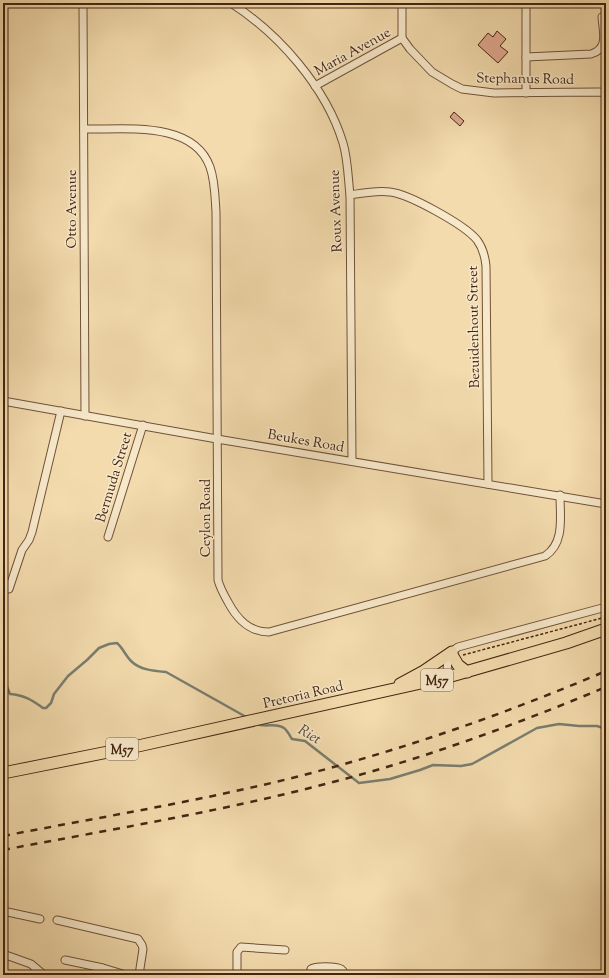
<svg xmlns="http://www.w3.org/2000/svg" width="609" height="978" viewBox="0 0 609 978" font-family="'Sorts Mill Goudy',serif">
<rect width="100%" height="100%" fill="#f3dbad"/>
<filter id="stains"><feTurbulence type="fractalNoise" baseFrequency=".005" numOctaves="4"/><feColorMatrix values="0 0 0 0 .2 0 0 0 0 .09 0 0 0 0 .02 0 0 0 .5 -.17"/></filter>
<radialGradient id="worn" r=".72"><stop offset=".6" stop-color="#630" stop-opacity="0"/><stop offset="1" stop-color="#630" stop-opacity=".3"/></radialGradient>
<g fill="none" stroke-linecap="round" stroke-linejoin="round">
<g stroke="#797e70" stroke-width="2.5">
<path d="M3,677L10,694C24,695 32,700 43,708H46L51,703L54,694L68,676L87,660L99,648L109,644L117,643C123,648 125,655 131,661C140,670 154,671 166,672L248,718"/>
<path d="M257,724C265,728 276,722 284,728C287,730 290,736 292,739L305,741L359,783L390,779L420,770L433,765L461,766L472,764L537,728L559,724L579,726H597L606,729"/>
</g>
</g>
<g fill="#e0a88f" stroke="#442511">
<polygon points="497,31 506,39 500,46 508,52 498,63 478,45 488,33 493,37"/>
<polygon points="454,112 464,121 460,126 450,117"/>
</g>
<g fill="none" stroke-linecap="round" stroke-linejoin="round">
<defs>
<g id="minor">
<polyline points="83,3 85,416"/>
<path d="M231,3C279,34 326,87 343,143C348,160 348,178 350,195L352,461"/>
<polyline points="402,3 402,38 410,49 432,72 452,84 462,89 494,93 599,92 606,93"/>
<polyline points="526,3 526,93"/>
<path d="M526,57L591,54C609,49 603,32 602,17"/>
<polyline points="315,86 402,38"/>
<path d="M84,129C124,130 193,120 210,167C215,181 215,197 216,212L218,580C220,588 224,595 228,602C237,619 249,632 269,632L545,556C565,543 560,517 560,495"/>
<path d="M350,195C363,193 377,190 390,192C409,194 465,225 477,240C483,248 485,256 486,266L488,484"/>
<polyline points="3,401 217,439 606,504"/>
<polyline points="108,537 143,425"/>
<polyline points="9,589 22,550 29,540 32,532 61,411"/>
<path d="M448,677C446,665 447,654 458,647L606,607"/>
<polyline points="3,911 40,919"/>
<polyline points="57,920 138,939 142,945 143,949 139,975"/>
<polyline points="3,954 31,964 44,975"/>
<polyline points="65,960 103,968 126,975"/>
<polyline points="237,975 237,952 241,947 285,950"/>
<path d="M310,975L311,969C315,966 336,966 341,969C344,971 344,972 345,975"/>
</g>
<g id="primary">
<polyline points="451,653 458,665 467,672"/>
<polyline points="400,684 424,671 452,652"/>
<polyline points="3,773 138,746 448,677 566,643 606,629"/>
</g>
</defs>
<use href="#minor" stroke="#705238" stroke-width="9"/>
<use href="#primary" stroke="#442511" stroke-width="13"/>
<polyline stroke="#442511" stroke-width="1.5" stroke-dasharray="3 2" stroke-linecap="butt" points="463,655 606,617"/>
<use href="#minor" stroke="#f7e8ca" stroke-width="7"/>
<use href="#primary" stroke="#f3dbad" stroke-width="11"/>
<g stroke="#442511" stroke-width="2.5" stroke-dasharray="7 7" stroke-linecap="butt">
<path d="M3,836C101,817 200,801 296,777C402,750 505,714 606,671"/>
<path d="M3,850C113,829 224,811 333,782C426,758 517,724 606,687"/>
</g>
</g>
<g text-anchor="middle" stroke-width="3" stroke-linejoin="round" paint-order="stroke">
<g fill="#f7e8ca" stroke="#7a6048" stroke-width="1">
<rect x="421" y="669" width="32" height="22" rx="3"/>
<rect x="106" y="738" width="32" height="22" rx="3"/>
</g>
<g font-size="13" font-weight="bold" fill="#442511">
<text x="437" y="685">M57</text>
<text x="122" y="754">M57</text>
</g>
<g font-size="14" fill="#442511" stroke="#f7e8ca">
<text transform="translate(352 51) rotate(-29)" y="5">Maria Avenue</text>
<text transform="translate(525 78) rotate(1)" y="5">Stephanus Road</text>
<text transform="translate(71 209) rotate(-90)" y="5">Otto Avenue</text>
<text transform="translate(335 211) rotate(-92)" y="5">Roux Avenue</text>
<text transform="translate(473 327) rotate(-91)" y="5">Bezuidenhout Street</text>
<text transform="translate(306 440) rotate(10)" y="5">Beukes Road</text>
<text transform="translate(113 477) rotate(-73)" y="5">Bermuda Street</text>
<text transform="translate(205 518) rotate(-90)" y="5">Ceylon Road</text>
<text transform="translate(303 694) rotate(-13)" y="5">Pretoria Road</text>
</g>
<g font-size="15" font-style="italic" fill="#5a4a38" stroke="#f7e8ca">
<text transform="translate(310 734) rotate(31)" y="5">Riet</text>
</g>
</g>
<rect width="609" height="978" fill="none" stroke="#f3dbad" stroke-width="16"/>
<rect x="4" y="4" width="601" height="970" fill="none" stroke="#442511" stroke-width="2"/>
<rect x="8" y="8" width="593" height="962" fill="none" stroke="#442511"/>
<rect width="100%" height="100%" filter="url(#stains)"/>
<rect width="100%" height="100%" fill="url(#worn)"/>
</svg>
